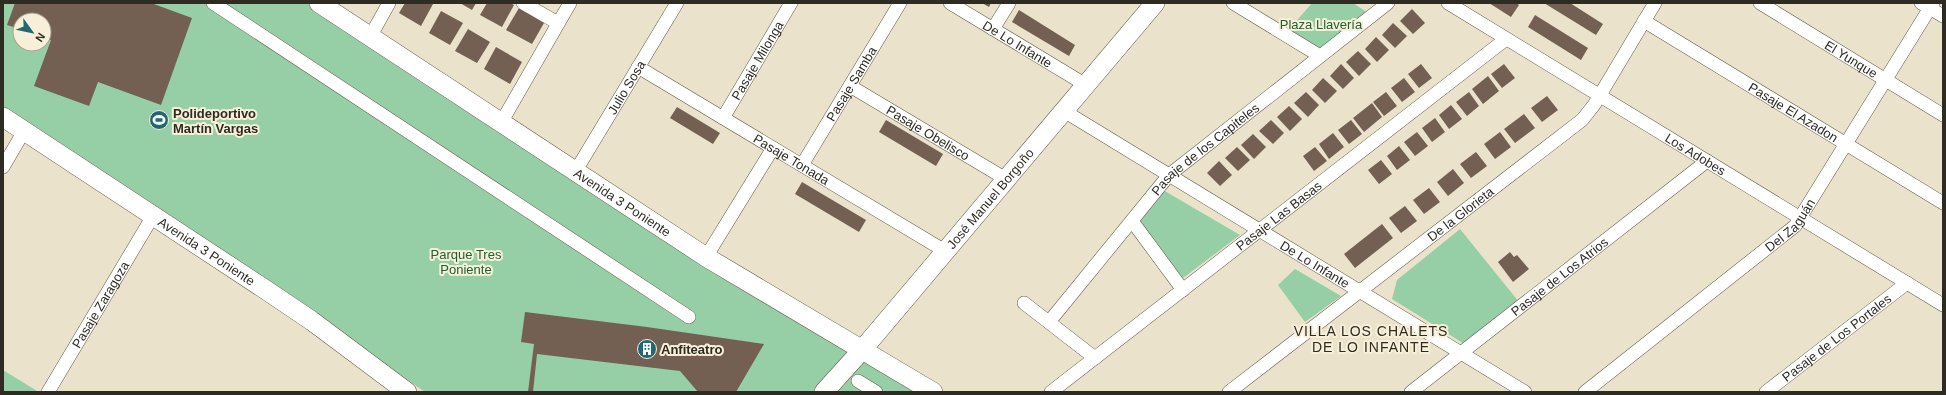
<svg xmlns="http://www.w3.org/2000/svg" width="1946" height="395" viewBox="0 0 1946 395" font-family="Arial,sans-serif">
<rect width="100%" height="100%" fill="#eae2cb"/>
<g fill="#96cfa5" fill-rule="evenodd">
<path d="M3,3H309L358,36L915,392H425L3,109ZM20,20H44V44H20Z"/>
<polygon points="1312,3 1353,3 1368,13 1319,52 1287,32"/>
<polygon points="1163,190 1240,235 1183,278 1138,223"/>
<polygon points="1460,229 1519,302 1466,345 1392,299 1397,280"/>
<polygon points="1295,269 1341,296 1305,322 1278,285"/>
<polygon points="3,370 37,391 36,392 3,392"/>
</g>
<g fill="#736053">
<polygon points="15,3 151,3 192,18 161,105 98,82 89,106 34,86 51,40 44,38 44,20 20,20 20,29 7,25"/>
<polygon points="405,3 432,3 433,4 421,26 399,13"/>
<polygon points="460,3 476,3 472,10"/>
<polygon points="487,3 510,3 514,5 502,27 480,15"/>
<polygon points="982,3 991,3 989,7"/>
<polygon points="1489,3 1517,3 1519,5 1511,17"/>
<polygon points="1544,3 1570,3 1603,24 1596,35"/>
<polygon points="519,8 544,23 532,44 506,30"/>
<polygon points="1412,9 1425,23 1413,34 1400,21"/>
<polygon points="1019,10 1075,45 1069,56 1012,22"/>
<polygon points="441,11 463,23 450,45 429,33"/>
<polygon points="1535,15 1588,48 1581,60 1528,27"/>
<polygon points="1393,23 1407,36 1395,48 1382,35"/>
<polygon points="468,29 490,42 477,63 455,51"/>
<polygon points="1376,37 1389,50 1377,62 1365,49"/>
<polygon points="496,47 522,62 510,84 484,69"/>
<polygon points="1358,51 1371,64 1359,76 1346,62"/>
<polygon points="1341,64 1354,78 1343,89 1330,76"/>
<polygon points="1421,64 1432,78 1419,88 1408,74"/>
<polygon points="1504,64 1515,78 1502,88 1491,74"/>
<polygon points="1488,76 1499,91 1483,104 1472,89"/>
<polygon points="1323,78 1337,91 1325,103 1312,90"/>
<polygon points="1404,78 1415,92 1402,102 1391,88"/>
<polygon points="1306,92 1319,105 1308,117 1294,103"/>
<polygon points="1386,92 1397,106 1384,116 1373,102"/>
<polygon points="1469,92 1479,106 1467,116 1456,102"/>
<polygon points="1547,96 1558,110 1542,122 1531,108"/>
<polygon points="1372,103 1382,117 1364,132 1353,118"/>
<polygon points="1451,105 1462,119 1449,129 1439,115"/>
<polygon points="1289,106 1302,119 1290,131 1277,117"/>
<polygon points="677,107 720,133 713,144 670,118"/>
<polygon points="1524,114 1535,128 1515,143 1504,129"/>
<polygon points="1435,118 1445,132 1432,142 1422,128"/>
<polygon points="886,120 943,154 936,166 879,132"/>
<polygon points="1271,120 1284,133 1273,144 1259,131"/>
<polygon points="1351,120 1362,134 1349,144 1338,130"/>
<polygon points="1417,132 1428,146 1415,156 1404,142"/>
<polygon points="1500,132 1511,147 1495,159 1484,144"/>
<polygon points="1333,133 1344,147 1329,159 1319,144"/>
<polygon points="1253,134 1266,147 1254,159 1241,145"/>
<polygon points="1399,146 1410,160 1397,170 1387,156"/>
<polygon points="1237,147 1250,160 1238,171 1225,158"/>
<polygon points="1315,147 1327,161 1314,171 1303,156"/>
<polygon points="1476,152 1487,166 1471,178 1460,164"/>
<polygon points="1381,160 1392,174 1379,184 1368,170"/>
<polygon points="1219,161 1232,175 1220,186 1207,173"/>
<polygon points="1453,169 1464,183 1448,196 1437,182"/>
<polygon points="802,182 866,220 859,232 795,194"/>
<polygon points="1429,188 1440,202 1424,214 1413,200"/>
<polygon points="1405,206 1417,221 1401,233 1389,218"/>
<polygon points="1382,224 1393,238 1355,268 1344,254"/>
<polygon points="1510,252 1514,257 1517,255 1529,269 1513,282 1498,262"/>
<polygon points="525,312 647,327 764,344 736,392 698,392 680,371 537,354 533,392 528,392 534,344 521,342"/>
</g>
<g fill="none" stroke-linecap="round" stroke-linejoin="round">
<defs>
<g id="street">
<polyline points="213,3 689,317"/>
<polyline points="523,3 558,23"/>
<path id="s1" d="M950,3L1086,85"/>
<polyline points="1233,3 1320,56"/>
<path id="s2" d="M1448,3L1943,305"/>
<path id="s3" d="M1760,3L1943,115"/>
<polyline points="1921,3 1943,16"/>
<path id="s4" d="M1644,21L1943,203"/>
<polyline points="993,29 1009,3"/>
<polyline points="370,37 389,3"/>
<path id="s5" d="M638,67L945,251"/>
<path id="s6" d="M850,86L1006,179"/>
<path id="s7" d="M1064,111L1525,392"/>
<path id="s8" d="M723,118L791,3"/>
<polyline points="501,123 570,3"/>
<path id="s9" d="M802,165L900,3"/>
<polyline points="3,167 24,131"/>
<path id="s10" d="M575,172L677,3"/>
<polyline points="1132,221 1183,290"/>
<polyline points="706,257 773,148"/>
<polyline points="1024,303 1095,358"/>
<path id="s11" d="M1049,322L1169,175L1388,3"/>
<polyline points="858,381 876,392"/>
<path id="s12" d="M48,392L153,216"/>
<path id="s13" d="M1051,392L1506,39"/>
<path id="s14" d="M1229,392L1582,120L1594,105L1655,3"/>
<path id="s15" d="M1411,392L1707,161"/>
<path id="s16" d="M1585,392L1795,226L1933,3"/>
<path id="s17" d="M1766,392L1907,283"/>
</g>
<g id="secondary">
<path id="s18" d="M319,3L706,257L933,392"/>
<path id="s19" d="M3,117L266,290L312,321L407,392"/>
<path id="s20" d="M824,392L862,350L1155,3"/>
</g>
</defs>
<use href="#street" stroke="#645d49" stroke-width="14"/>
<use href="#secondary" stroke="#645d49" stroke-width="20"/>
<use href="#street" stroke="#fff" stroke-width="13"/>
<use href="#secondary" stroke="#fff" stroke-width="19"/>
</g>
<defs>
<symbol id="stadium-disc" viewBox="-11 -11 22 22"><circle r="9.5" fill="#216877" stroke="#f8efd8"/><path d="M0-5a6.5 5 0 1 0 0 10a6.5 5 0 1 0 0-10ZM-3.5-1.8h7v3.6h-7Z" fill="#fff"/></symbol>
<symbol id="building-disc" viewBox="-11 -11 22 22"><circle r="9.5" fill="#216877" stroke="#f8efd8"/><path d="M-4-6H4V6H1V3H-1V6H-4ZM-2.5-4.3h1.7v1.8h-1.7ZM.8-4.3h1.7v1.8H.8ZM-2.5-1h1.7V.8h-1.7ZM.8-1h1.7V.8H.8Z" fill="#fff"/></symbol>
</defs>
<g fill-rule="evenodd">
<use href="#stadium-disc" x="148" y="109" width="22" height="22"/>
<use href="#building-disc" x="636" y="338" width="22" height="22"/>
</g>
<g text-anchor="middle" stroke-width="4" stroke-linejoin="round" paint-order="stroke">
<g font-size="13" fill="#1d6236" stroke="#f8efd8">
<text x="1321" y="29">Plaza Llavería</text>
<text x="466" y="259">Parque Tres<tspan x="466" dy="15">Poniente</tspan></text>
</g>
<g font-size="13" fill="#2e2b23" stroke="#f8efd8">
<text dy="5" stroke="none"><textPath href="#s1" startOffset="79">De Lo Infante</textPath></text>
<text dy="5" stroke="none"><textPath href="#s3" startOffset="107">El Yunque</textPath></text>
<text dy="5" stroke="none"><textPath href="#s8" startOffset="67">Pasaje Milonga</textPath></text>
<text dy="5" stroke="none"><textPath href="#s9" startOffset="95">Pasaje Samba</textPath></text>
<text dy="5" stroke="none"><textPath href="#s10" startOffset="99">Julio Sosa</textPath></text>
<text dy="5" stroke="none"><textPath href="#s4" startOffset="175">Pasaje El Azadon</textPath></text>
<text dy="5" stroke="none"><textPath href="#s6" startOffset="91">Pasaje Obelisco</textPath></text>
<text dy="5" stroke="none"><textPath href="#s11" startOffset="234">Pasaje de los Capiteles</textPath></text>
<text dy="5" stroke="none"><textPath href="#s2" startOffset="290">Los Adobes</textPath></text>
<text dy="5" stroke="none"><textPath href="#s5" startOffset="179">Pasaje Tonada</textPath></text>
<text dy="5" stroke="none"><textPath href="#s20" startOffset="255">José Manuel Borgoño</textPath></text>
<text dy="5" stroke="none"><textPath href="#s18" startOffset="363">Avenida 3 Poniente</textPath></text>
<text dy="5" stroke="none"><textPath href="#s14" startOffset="292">De la Glorieta</textPath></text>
<text dy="5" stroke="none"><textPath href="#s13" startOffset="288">Pasaje Las Basas</textPath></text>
<text dy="5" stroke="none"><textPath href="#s16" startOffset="265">Del Zaguán</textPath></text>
<text dy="5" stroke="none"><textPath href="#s19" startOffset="244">Avenida 3 Poniente</textPath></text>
<text dy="5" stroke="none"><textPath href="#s7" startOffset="294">De Lo Infante</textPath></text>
<text dy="5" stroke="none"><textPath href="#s15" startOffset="188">Pasaje de Los Atrios</textPath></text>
<text dy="5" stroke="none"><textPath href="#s12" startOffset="102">Pasaje Zaragoza</textPath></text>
<text dy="5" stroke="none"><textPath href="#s17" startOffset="89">Pasaje de Los Portales</textPath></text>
</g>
<g font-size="13" font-weight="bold" fill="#2e2b23" stroke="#f8efd8" text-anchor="start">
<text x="173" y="118">Polideportivo<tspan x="173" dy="15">Martín Vargas</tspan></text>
<text x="661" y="354">Anfiteatro</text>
</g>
<g font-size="14" letter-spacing="1" fill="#2e2b23" stroke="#f8efd8">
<text x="1371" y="336">VILLA LOS CHALETS<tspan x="1371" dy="16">DE LO INFANTE</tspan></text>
</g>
</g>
<rect width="1946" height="395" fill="none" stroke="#2e2b23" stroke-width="8"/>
<g transform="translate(32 32) rotate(123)"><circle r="19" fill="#f8efd8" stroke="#a7a190"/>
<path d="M0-3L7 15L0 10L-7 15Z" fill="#216877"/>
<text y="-6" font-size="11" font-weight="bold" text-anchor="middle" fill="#2e2b23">N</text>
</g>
</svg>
